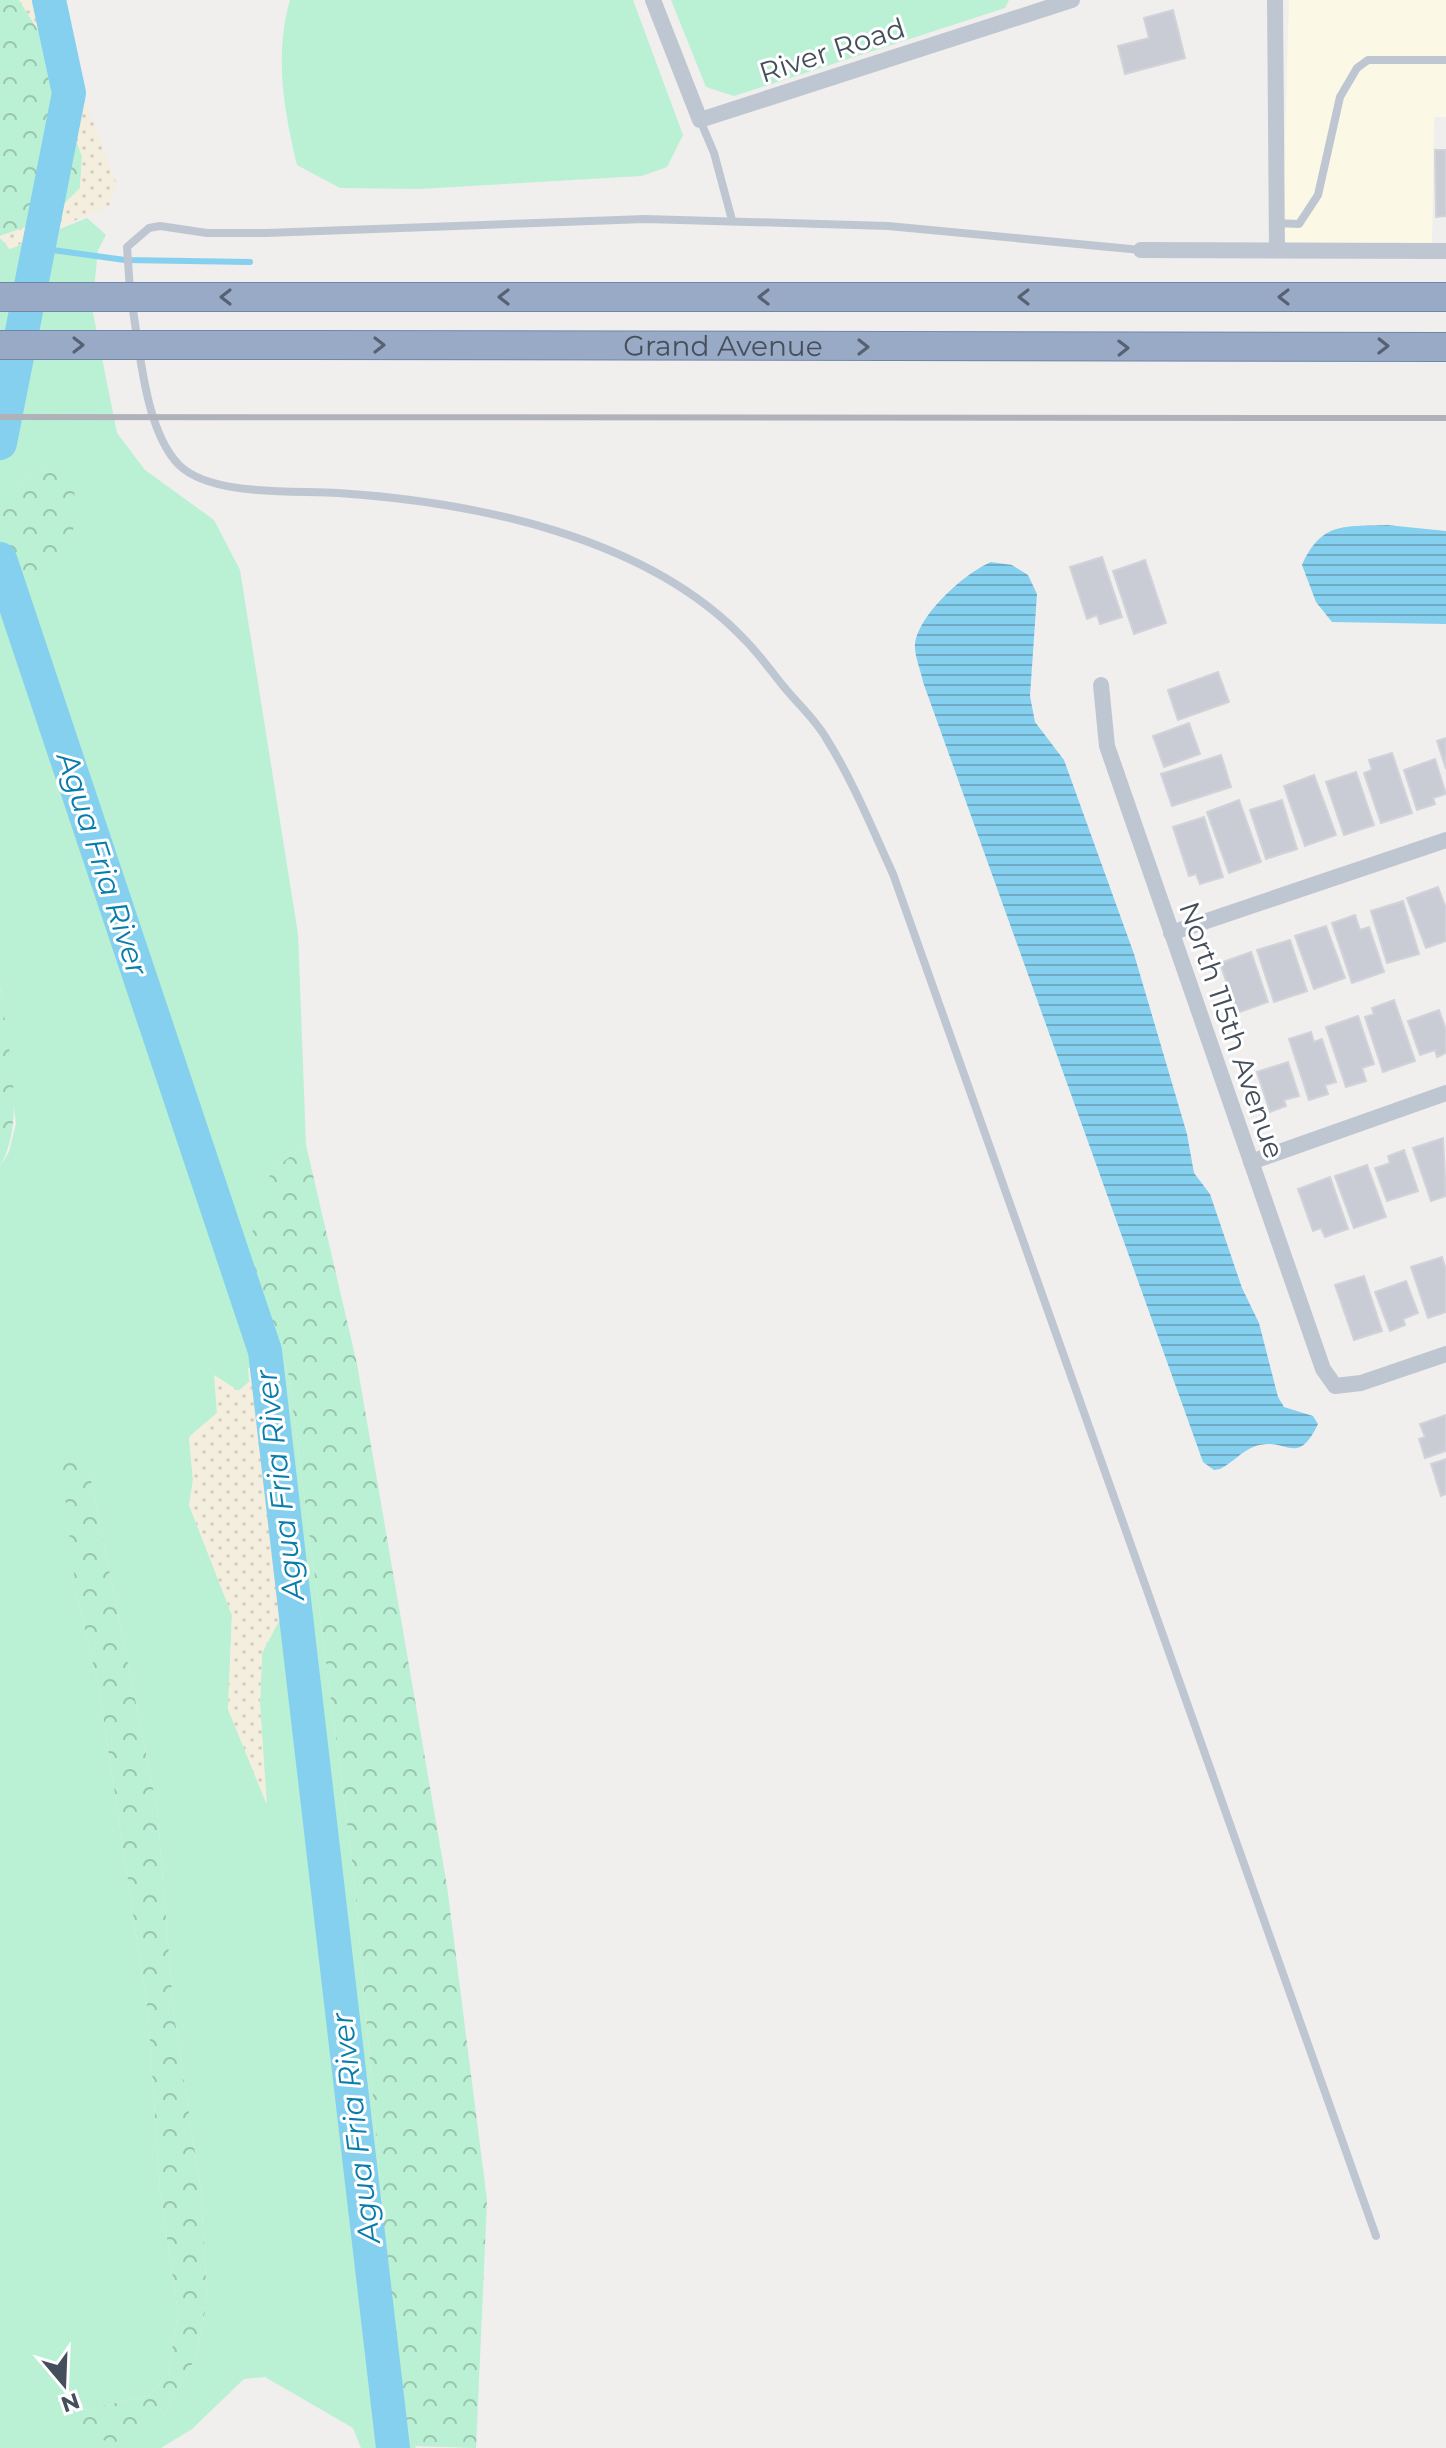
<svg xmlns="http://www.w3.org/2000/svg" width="1446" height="2448" viewBox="0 0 1446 2448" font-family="Montserrat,sans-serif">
<defs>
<pattern id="forest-crowns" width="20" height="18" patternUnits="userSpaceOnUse" patternTransform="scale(2)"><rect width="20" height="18" fill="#baf0d4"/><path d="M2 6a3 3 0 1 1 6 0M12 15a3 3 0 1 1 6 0" fill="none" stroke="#99c5af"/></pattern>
<pattern id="sand-dots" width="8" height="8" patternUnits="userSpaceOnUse" patternTransform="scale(2)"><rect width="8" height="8" fill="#f3eede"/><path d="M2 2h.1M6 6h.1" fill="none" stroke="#d2cec1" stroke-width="1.8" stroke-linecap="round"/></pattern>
<pattern id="water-rules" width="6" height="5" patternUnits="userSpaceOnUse" patternTransform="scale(2)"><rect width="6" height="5" fill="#85d0ef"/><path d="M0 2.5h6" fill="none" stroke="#6fabc5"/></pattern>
</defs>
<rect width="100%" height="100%" fill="#f1eeee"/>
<polygon fill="#fcf8e6" points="1289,0 1446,0 1446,117 1434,117 1432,245 1282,242"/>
<g fill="#baf0d4" fill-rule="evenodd">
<path d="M290,0H633L683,135L667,167L642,176L420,189L340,188L297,165C284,111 274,55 290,0Z"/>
<polygon points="671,0 1009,0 1005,8 734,96 706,87"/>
<path d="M87,218L106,235L98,250L92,308L117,433L145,470L214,520L240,570L298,934L306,1145L272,1170L252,1267L288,1372L354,1876L386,2250L364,2359L416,2448H361L353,2428L265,2377L244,2379L192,2429L161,2448H0V1166L9,1152L16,1124L0,987V579L33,573L53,463L16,483H0V238L10,249ZM215,1376L238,1391L249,1382L292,1501L305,1572L262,1653L260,1704L266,1802L228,1709L232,1615L189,1505L193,1480L189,1437L217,1413ZM90,1475L157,1808L174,2015L201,2191L207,2300L197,2355L163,2417L60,2415L148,2396L168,2374L178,2312L160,2190L148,2013L99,1689L76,1591Z"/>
</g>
<g fill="url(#forest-crowns)">
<polygon points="0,0 19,0 52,52 65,112 82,156 80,188 49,219 0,236"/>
<path d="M53,463L71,466C76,493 81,545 55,563C40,575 18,576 0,579V483H16Z"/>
<path d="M0,987C6,1041 28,1118 0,1166Z"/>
<polygon points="306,1145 357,1364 447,1886 487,2200 476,2448 413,2446 364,2359 386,2250 354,1876 288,1372 252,1267 253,1221 272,1170"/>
<polygon points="59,1446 74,1446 90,1475 157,1808 174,2015 201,2191 207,2300 197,2355 163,2417 127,2443 76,2437 60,2415 148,2396 168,2374 178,2312 160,2190 148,2013 99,1689 76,1591"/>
</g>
<g fill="url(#sand-dots)">
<polygon points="19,0 47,0 117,185 109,206 9,249 0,236 49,219 80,189 82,156 65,112 52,52"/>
<polygon points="275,1364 305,1572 262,1653 260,1704 267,1805 228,1709 232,1615 189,1505 193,1480 189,1437 217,1413 214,1375 239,1391 249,1382 248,1368"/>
</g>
<g fill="url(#water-rules)">
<path d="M1387,525L1446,531V624L1332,622L1316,602L1302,565C1322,521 1344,527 1387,525Z"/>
<path d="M991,562L1012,565L1028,575L1037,594L1030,696L1035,722L1064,760L1134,954L1187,1134L1194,1173L1210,1194L1242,1288L1259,1323L1278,1397L1284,1407L1313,1416L1318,1424C1296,1470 1286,1434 1253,1447C1241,1452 1232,1463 1220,1469L1214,1470L1203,1462L923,682C921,671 914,655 915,644C919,614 965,573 991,562Z"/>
</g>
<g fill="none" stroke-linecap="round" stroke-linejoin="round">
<polyline stroke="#85d0ef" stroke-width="6" points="38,248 125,260 250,262"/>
<g stroke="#85d0ef" stroke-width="34">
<polyline points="0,443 69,93 49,0"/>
<polyline points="0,559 265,1351 393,2448"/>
</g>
</g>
<g fill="#c9ccd4" stroke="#d1d3da" stroke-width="2">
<polygon points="1173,10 1185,58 1125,74 1118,46 1149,38 1144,18"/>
<polygon points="1435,150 1446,150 1446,216 1436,217"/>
<polygon points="1102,557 1122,617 1100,624 1097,615 1087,619 1070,567"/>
<polygon points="1145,560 1166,623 1134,634 1113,571"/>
<polygon points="1218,672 1229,702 1178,720 1168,690"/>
<polygon points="1189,723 1200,754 1164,767 1153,736"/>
<polygon points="1446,738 1446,769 1437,741"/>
<polygon points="1392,753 1412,813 1381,823 1364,773 1372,770 1369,760"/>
<polygon points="1221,755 1231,787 1172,806 1161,774"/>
<polygon points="1435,759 1446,794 1433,798 1435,804 1417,810 1404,770"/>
<polygon points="1356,772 1374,825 1344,835 1326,782"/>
<polygon points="1314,775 1336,835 1305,846 1284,786"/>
<polygon points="1239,800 1261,862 1229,873 1207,812"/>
<polygon points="1282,800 1297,849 1266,859 1250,810"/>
<polygon points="1204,817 1223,877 1200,884 1196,874 1189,876 1173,827"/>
<polygon points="1438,887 1446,908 1446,941 1426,948 1407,898"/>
<polygon points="1403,901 1419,954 1387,963 1371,911"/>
<polygon points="1355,915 1360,930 1369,927 1384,972 1352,983 1332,923"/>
<polygon points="1326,926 1345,978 1314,989 1295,936"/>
<polygon points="1290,940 1307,991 1274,1002 1257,950"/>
<polygon points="1251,952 1268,1002 1237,1013 1220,963"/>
<polygon points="1394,1000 1415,1061 1383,1072 1365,1017 1374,1014 1372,1008"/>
<polygon points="1439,1010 1446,1030 1446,1053 1437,1057 1435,1050 1420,1055 1408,1021"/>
<polygon points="1358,1016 1374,1064 1362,1068 1366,1081 1346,1087 1326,1027"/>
<polygon points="1311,1032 1314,1042 1322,1039 1336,1082 1325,1085 1328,1094 1309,1100 1289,1039"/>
<polygon points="1288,1062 1299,1096 1284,1100 1286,1106 1270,1112 1257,1072"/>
<polygon points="1443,1138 1446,1196 1431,1201 1413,1148"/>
<polygon points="1404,1150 1418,1191 1387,1201 1375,1168 1390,1163 1388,1156"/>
<polygon points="1367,1165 1386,1217 1354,1228 1335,1176"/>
<polygon points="1330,1177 1348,1229 1325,1237 1321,1228 1313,1231 1298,1189"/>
<polygon points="1442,1257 1446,1270 1446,1312 1428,1318 1411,1267"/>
<polygon points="1364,1276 1382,1331 1354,1340 1335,1285"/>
<polygon points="1406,1281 1418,1313 1403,1319 1405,1325 1390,1331 1375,1292"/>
<polygon points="1446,1415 1446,1451 1425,1458 1419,1439 1425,1437 1420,1424"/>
<polygon points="1446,1459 1446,1494 1441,1496 1431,1464"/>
</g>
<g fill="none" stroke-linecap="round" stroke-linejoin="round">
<defs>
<g id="trunk">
<polyline points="304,297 1446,297"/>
<path id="s1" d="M301,345L1446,347"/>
</g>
</defs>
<use href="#trunk" stroke="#6f86ab" stroke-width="30"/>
<g stroke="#bec7d1" stroke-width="8">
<polyline points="700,120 714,153 732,220"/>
<polyline points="1276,223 1299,224 1318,195 1340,97 1357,68 1368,60 1446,60"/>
<polyline points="130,290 127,247 149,228 160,226 207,233 266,233 645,219 888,226 1141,250"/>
<path d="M132,304C140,351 145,430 179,465C212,497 295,490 338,493C474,502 647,536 745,640C759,654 771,671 784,687C797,703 815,719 826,738C853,781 872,828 893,874L1376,2236"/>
</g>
<g stroke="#bec7d1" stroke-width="16">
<polyline points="653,0 700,120 1072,0"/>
<polyline points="1275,0 1277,250"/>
<polyline points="1141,250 1446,251"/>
<polyline points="1101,685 1107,746 1323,1369 1335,1386 1361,1383 1446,1354"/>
<polyline points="1171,933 1446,840"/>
<polyline points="1251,1162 1446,1093"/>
</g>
<use href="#trunk" stroke="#98aac6" stroke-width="28"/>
<polyline stroke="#b0b2b9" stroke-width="6" points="0,417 1446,418"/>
<defs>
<g id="trunk-bridge">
<polyline points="0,297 304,297"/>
<polyline points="0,345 301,345"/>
</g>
</defs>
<use href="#trunk-bridge" stroke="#6f86ab" stroke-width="30" stroke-linecap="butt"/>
<use href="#trunk-bridge" stroke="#98aac6" stroke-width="28"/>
</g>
<defs><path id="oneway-chevron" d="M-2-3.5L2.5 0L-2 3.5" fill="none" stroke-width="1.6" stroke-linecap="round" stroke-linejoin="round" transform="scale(2)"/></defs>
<g stroke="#566171">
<use href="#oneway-chevron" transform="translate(226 297) rotate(-180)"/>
<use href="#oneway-chevron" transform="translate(504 297) rotate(-180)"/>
<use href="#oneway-chevron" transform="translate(764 297) rotate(-180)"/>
<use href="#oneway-chevron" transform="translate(1024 297) rotate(180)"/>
<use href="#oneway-chevron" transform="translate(1284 297) rotate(180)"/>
<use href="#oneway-chevron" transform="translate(78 345)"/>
<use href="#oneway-chevron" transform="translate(379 345)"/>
<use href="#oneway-chevron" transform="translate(1383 346) rotate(1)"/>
<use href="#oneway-chevron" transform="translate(863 347)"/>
<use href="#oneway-chevron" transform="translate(1123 348) rotate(-1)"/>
</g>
<g text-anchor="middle" stroke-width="6" stroke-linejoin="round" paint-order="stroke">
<g font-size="28" fill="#454f5c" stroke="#fff">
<text transform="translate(832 50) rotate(-18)" y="10">River Road</text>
<text dy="10" stroke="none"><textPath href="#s1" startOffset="422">Grand Avenue</textPath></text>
<text transform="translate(1232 1030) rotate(71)" y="10">North 115th Avenue</text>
</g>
<g font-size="30" font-style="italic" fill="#077cad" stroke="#fff">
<text transform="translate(102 864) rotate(72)" y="10">Agua Fria River</text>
<text transform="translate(280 1485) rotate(-97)" y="10">Agua Fria River</text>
<text transform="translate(356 2128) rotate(-97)" y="10">Agua Fria River</text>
</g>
</g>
<g transform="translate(64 2384) rotate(161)" stroke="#ffffff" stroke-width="6" paint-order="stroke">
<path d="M0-6L14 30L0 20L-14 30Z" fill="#454f5c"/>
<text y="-12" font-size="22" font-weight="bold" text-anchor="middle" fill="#454f5c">N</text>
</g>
</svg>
